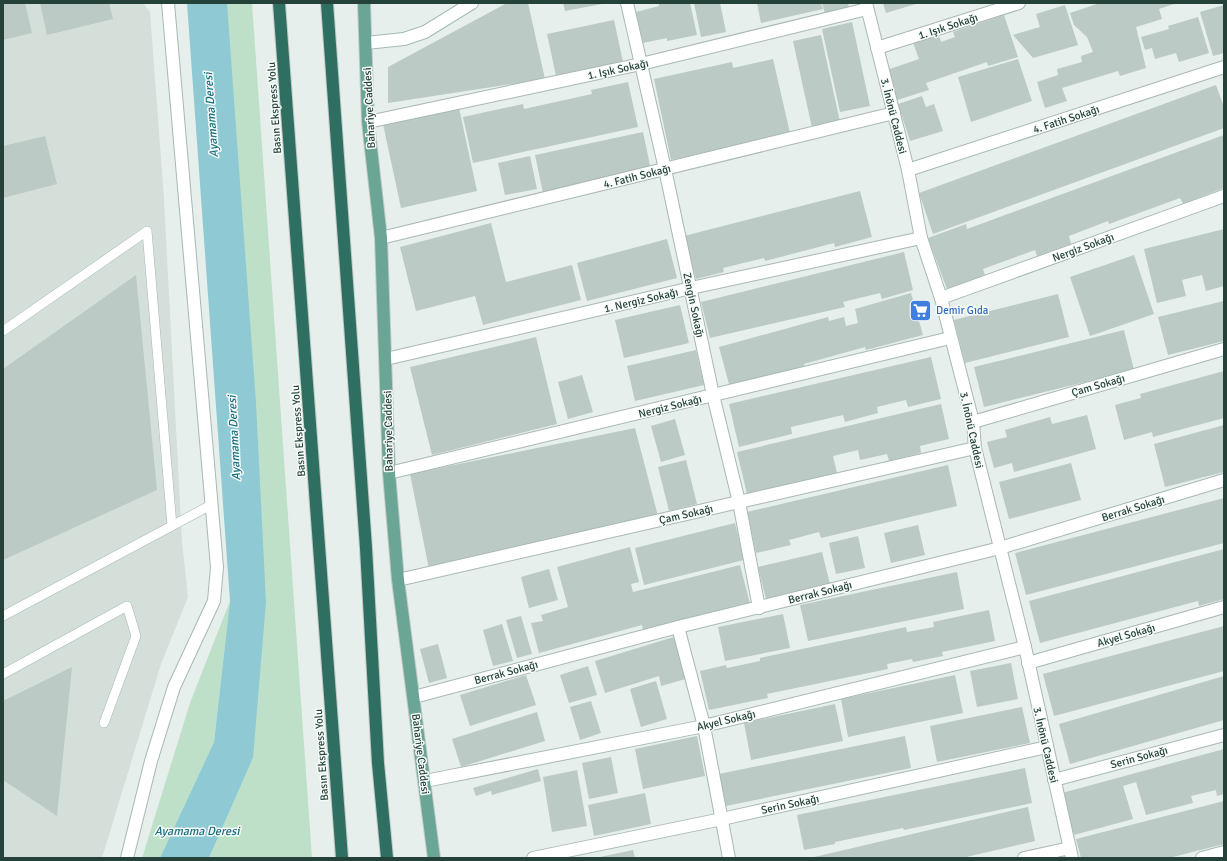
<svg xmlns="http://www.w3.org/2000/svg" width="1227" height="861" viewBox="0 0 1227 861" font-family="Signika,sans-serif">
<rect width="100%" height="100%" fill="#e6efeb"/>
<polygon fill="#d4dfda" points="3,3 143,3 150,12 164,199 182,541 188,597 161,664 102,858 3,858"/>
<g fill="#bfe0c8">
<polygon points="226,3 252,3 312,858 209,858 253,758"/>
<polygon points="230,601 214,742 160,858 142,858 190,703"/>
</g>
<polygon fill="#8ec9d4" points="187,3 227,3 256,403 266,602 253,758 209,858 160,858 214,742 230,601"/>
<g fill="#bbcac4">
<polygon points="3,3 25,3 32,33 3,40"/>
<polygon points="40,3 109,3 113,19 47,35"/>
<polygon points="507,3 528,3 545,79 388,103 388,67"/>
<polygon points="563,3 601,3 602,4 565,11"/>
<polygon points="659,3 690,3 697,35 667,41 667,38 643,43 636,12 659,6"/>
<polygon points="694,3 720,3 726,32 701,37"/>
<polygon points="757,3 821,3 823,9 761,23"/>
<polygon points="822,3 848,3 850,11 826,17"/>
<polygon points="883,3 919,3 886,13"/>
<polygon points="1100,3 1177,3 1159,9 1162,19 1136,27 1146,68 1120,76 1118,71 1062,88 1067,101 1045,108 1037,82 1058,75 1057,69 1082,62 1081,56 1093,52 1087,37 1074,25 1070,13"/>
<polygon points="1065,5 1078,45 1033,58 1013,35 1040,27 1036,14"/>
<polygon points="1224,5 1224,53 1213,56 1200,12"/>
<polygon points="1004,15 1018,57 988,66 987,62 926,83 929,90 897,100 887,70 919,59 912,40 938,32 941,42 955,37 953,32"/>
<polygon points="1198,17 1209,53 1179,62 1176,53 1155,59 1152,48 1145,50 1141,37 1169,29 1168,26"/>
<polygon points="614,20 623,62 556,76 547,34"/>
<polygon points="852,22 870,106 840,112 822,29"/>
<polygon points="821,35 840,122 812,128 793,41"/>
<polygon points="773,59 790,133 671,160 654,79 732,62 733,68"/>
<polygon points="1018,59 1032,101 971,122 958,77"/>
<polygon points="628,82 638,127 473,163 463,117 523,104 524,109 592,94 591,90"/>
<polygon points="1216,85 1224,107 1224,128 933,234 919,193"/>
<polygon points="922,96 926,107 934,104 943,131 910,141 898,104"/>
<polygon points="459,108 477,191 401,208 383,124"/>
<polygon points="643,132 651,170 543,193 535,155"/>
<polygon points="1224,135 1224,188 1183,204 1180,198 1109,224 1108,221 1069,236 1071,244 1037,256 1035,250 983,269 985,275 947,289 928,238 966,224 967,229"/>
<polygon points="45,136 57,184 3,198 3,146"/>
<polygon points="530,156 537,189 505,195 498,163"/>
<polygon points="860,191 872,237 835,247 834,243 765,261 764,258 723,268 724,272 696,279 684,236"/>
<polygon points="491,223 506,282 572,265 581,300 483,325 475,296 416,311 400,247"/>
<polygon points="1224,229 1224,286 1206,291 1202,275 1182,280 1186,296 1157,303 1144,249"/>
<polygon points="667,239 677,278 587,301 577,263"/>
<polygon points="904,252 913,290 882,299 880,293 843,302 845,307 710,338 701,302"/>
<polygon points="1134,255 1154,314 1090,336 1070,277"/>
<polygon points="136,275 157,490 3,560 3,369"/>
<polygon points="911,293 923,335 866,350 865,347 804,364 805,367 730,388 719,347 828,317 829,321 844,317 846,326 858,323 855,309"/>
<polygon points="1058,294 1069,337 965,363 954,320"/>
<polygon points="1224,301 1224,341 1168,355 1158,317"/>
<polygon points="680,305 689,343 624,358 615,320"/>
<polygon points="1124,330 1134,370 984,407 974,367"/>
<polygon points="536,337 557,424 432,455 410,367"/>
<polygon points="696,350 704,385 635,401 627,366"/>
<polygon points="931,357 941,399 908,407 906,400 877,407 878,413 845,422 843,415 791,427 792,434 739,447 729,404"/>
<polygon points="1224,371 1224,418 1153,437 1152,432 1124,440 1115,405 1141,398 1140,394"/>
<polygon points="582,375 593,412 568,419 558,382"/>
<polygon points="941,404 949,439 920,446 921,453 889,461 887,454 860,460 858,450 833,456 837,473 747,494 737,452"/>
<polygon points="1087,415 1096,449 1014,472 1012,463 994,468 987,442 1007,437 1005,430 1050,417 1052,424"/>
<polygon points="675,419 685,455 661,462 651,426"/>
<polygon points="1224,425 1224,472 1165,487 1154,444"/>
<polygon points="635,428 658,516 429,569 410,474"/>
<polygon points="686,460 697,504 669,511 658,467"/>
<polygon points="1071,463 1081,500 1009,519 999,482"/>
<polygon points="948,465 957,506 821,538 819,532 789,540 791,545 756,553 747,512"/>
<polygon points="1224,498 1224,543 1026,595 1015,553"/>
<polygon points="735,523 744,560 644,585 635,548"/>
<polygon points="918,525 925,555 891,563 884,533"/>
<polygon points="858,536 865,568 836,574 829,543"/>
<polygon points="630,547 639,582 631,584 633,592 740,565 750,604 643,630 642,625 539,653 531,623 543,621 541,615 568,607 557,567"/>
<polygon points="1224,549 1224,599 1199,606 1198,601 1040,643 1029,601"/>
<polygon points="822,552 830,584 766,599 758,567"/>
<polygon points="549,569 558,600 529,608 521,577"/>
<polygon points="957,572 964,609 808,641 800,605"/>
<polygon points="989,610 995,641 942,652 943,656 913,662 912,659 887,664 888,669 767,694 768,698 709,710 700,671 726,665 727,668 760,661 760,658 906,627 907,632 934,627 933,622"/>
<polygon points="783,614 790,648 725,661 718,627"/>
<polygon points="521,616 532,654 517,658 506,620"/>
<polygon points="502,624 513,661 493,666 483,630"/>
<polygon points="1224,626 1224,671 1054,716 1043,674"/>
<polygon points="677,636 689,678 661,686 659,676 605,693 595,661"/>
<polygon points="438,644 447,678 429,683 420,649"/>
<polygon points="1011,663 1018,699 977,707 970,671"/>
<polygon points="588,666 597,695 569,703 560,675"/>
<polygon points="72,667 57,816 3,780 3,701"/>
<polygon points="526,675 536,705 470,726 460,695"/>
<polygon points="955,675 963,713 848,737 841,699"/>
<polygon points="1224,676 1224,720 1070,764 1059,724"/>
<polygon points="656,681 667,719 641,727 630,689"/>
<polygon points="591,701 601,733 580,740 570,707"/>
<polygon points="835,704 843,741 751,760 744,723"/>
<polygon points="1022,707 1030,743 937,762 930,726"/>
<polygon points="537,712 545,741 461,767 452,739"/>
<polygon points="697,736 705,776 643,789 635,749"/>
<polygon points="905,736 911,768 726,806 719,774"/>
<polygon points="1224,749 1224,794 1217,796 1216,790 1191,796 1193,803 1146,815 1136,782 1123,786 1133,819 1074,835 1062,793"/>
<polygon points="611,757 618,793 589,799 582,763"/>
<polygon points="1025,768 1032,803 904,830 903,828 835,842 835,844 804,850 797,815"/>
<polygon points="538,769 541,781 492,795 491,791 476,796 473,788"/>
<polygon points="577,770 587,826 552,832 543,777"/>
<polygon points="645,793 651,824 594,836 588,805"/>
<polygon points="1224,801 1224,844 1169,858 1081,858 1076,839"/>
<polygon points="1028,807 1035,841 962,858 810,858"/>
<polygon points="633,850 635,858 601,858 600,857"/>
</g>
<g fill="none" stroke-linecap="round" stroke-linejoin="round">
<defs>
<g id="service">
<polyline points="3,331 147,231 172,526"/>
<polyline points="3,616 211,505"/>
<polyline points="3,674 127,606 136,636 104,723"/>
</g>
<g id="minor">
<polyline points="627,3 665,169 713,395 739,502 759,608"/>
<polyline points="866,3 908,170 921,238 941,298 973,422 975,448 1025,647 1072,858"/>
<polyline points="877,48 1019,3"/>
<polyline points="368,122 641,64 867,9"/>
<polyline points="908,170 1224,67"/>
<polyline points="381,238 894,113"/>
<polyline points="941,298 1224,196"/>
<polyline points="386,359 691,288 921,238"/>
<polyline points="973,422 1224,349"/>
<polyline points="389,473 950,338"/>
<polyline points="398,580 975,448"/>
<polyline points="678,627 704,726 729,858"/>
<polyline points="1028,663 1224,607"/>
<polyline points="414,697 678,627 1000,548 1224,480"/>
<polyline points="1054,780 1224,735"/>
<polyline points="425,781 704,726 1025,647"/>
<polyline points="127,858 151,761 174,687 214,601 217,567 168,3"/>
<polyline points="533,858 722,819 1047,747"/>
<polyline points="1024,858 1070,848"/>
<polyline points="1202,858 1224,852"/>
</g>
<polyline id="secondary" points="366,43 404,39 425,32 472,3"/>
<polyline id="primary" points="364,3 368,122 381,238 389,473 398,580 434,858"/>
<g id="motorway">
<polyline points="279,3 342,858"/>
<polyline points="327,3 366,548 378,763 387,858"/>
</g>
</defs>
<use href="#service" stroke="#a8b8b2" stroke-width="10"/>
<use href="#minor" stroke="#a8b8b2" stroke-width="14"/>
<use href="#secondary" stroke="#a4bbb3" stroke-width="14"/>
<use href="#primary" stroke="#c2cac8" stroke-width="14"/>
<use href="#motorway" stroke="#c2cac8" stroke-width="14"/>
<use href="#service" stroke="#fff" stroke-width="9"/>
<use href="#minor" stroke="#fff" stroke-width="12"/>
<use href="#secondary" stroke="#fff" stroke-width="12"/>
<use href="#primary" stroke="#6aa596" stroke-width="12"/>
<use href="#motorway" stroke="#2f6f62" stroke-width="12"/>
</g>
<defs>
<symbol id="supermarket-square" viewBox="-11 -11 22 22"><rect x="-9" y="-9" width="18" height="18" rx="4" fill="#3f7fe0" stroke="#f7fbf9"/><path d="M-6-5.5h2.5l.6 2H6L4.5 2H-2.5L-4.4-4H-6ZM-1.5 3.2a1.3 1.3 0 1 0 .1 0ZM3 3.2a1.3 1.3 0 1 0 .1 0Z" fill="#fff"/></symbol>
</defs>
<g fill-rule="evenodd">
<use href="#supermarket-square" x="908" y="298" width="25" height="25"/>
</g>
<g text-anchor="middle" stroke-width="3" stroke-linejoin="round" paint-order="stroke">
<g font-size="11" fill="#24423a" stroke="#f7fbf9">
<text transform="translate(948 26) rotate(-18)" y="4">1. Işık Sokağı</text>
<text transform="translate(618 69) rotate(-12)" y="4">1. Işık Sokağı</text>
<text transform="translate(274 108) rotate(-94)" y="4">Basın Ekspress Yolu</text>
<text transform="translate(369 108) rotate(-93)" y="4">Bahariye Caddesi</text>
<text transform="translate(894 116) rotate(76)" y="4">3. İnönü Caddesi</text>
<text transform="translate(1066 119) rotate(-18)" y="4">4. Fatih Sokağı</text>
<text transform="translate(637 176) rotate(-14)" y="4">4. Fatih Sokağı</text>
<text transform="translate(1083 247) rotate(-20)" y="4">Nergiz Sokağı</text>
<text transform="translate(641 300) rotate(-13)" y="4">1. Nergiz Sokağı</text>
<text transform="translate(694 305) rotate(78)" y="4">Zengin Sokağı</text>
<text transform="translate(1098 385) rotate(-16)" y="4">Çam Sokağı</text>
<text transform="translate(670 406) rotate(-14)" y="4">Nergiz Sokağı</text>
<text transform="translate(972 430) rotate(78)" y="4">3. İnönü Caddesi</text>
<text transform="translate(298 431) rotate(-94)" y="4">Basın Ekspress Yolu</text>
<text transform="translate(388 431) rotate(-91)" y="4">Bahariye Caddesi</text>
<text transform="translate(1133 508) rotate(-17)" y="4">Berrak Sokağı</text>
<text transform="translate(686 514) rotate(-13)" y="4">Çam Sokağı</text>
<text transform="translate(820 592) rotate(-14)" y="4">Berrak Sokağı</text>
<text transform="translate(1126 635) rotate(-16)" y="4">Akyel Sokağı</text>
<text transform="translate(506 672) rotate(-15)" y="4">Berrak Sokağı</text>
<text transform="translate(726 720) rotate(-13)" y="4">Akyel Sokağı</text>
<text transform="translate(1046 745) rotate(77)" y="4">3. İnönü Caddesi</text>
<text transform="translate(421 754) rotate(83)" y="4">Bahariye Caddesi</text>
<text transform="translate(321 755) rotate(-94)" y="4">Basın Ekspress Yolu</text>
<text transform="translate(1139 757) rotate(-15)" y="4">Serin Sokağı</text>
<text transform="translate(790 804) rotate(-12)" y="4">Serin Sokağı</text>
</g>
<g font-size="11" fill="#366cbe" stroke="#f7fbf9" text-anchor="start">
<text x="936" y="314">Demir Gıda</text>
</g>
<g font-size="12" font-style="italic" fill="#1c6f80" stroke="#f7fbf9">
<text transform="translate(211 115) rotate(-94)" y="4">Ayamama Deresi</text>
<text transform="translate(234 438) rotate(-93)" y="4">Ayamama Deresi</text>
<text x="197" y="835">Ayamama Deresi</text>
</g>
</g>
<rect width="1227" height="861" fill="none" stroke="#24423a" stroke-width="8"/>
</svg>
